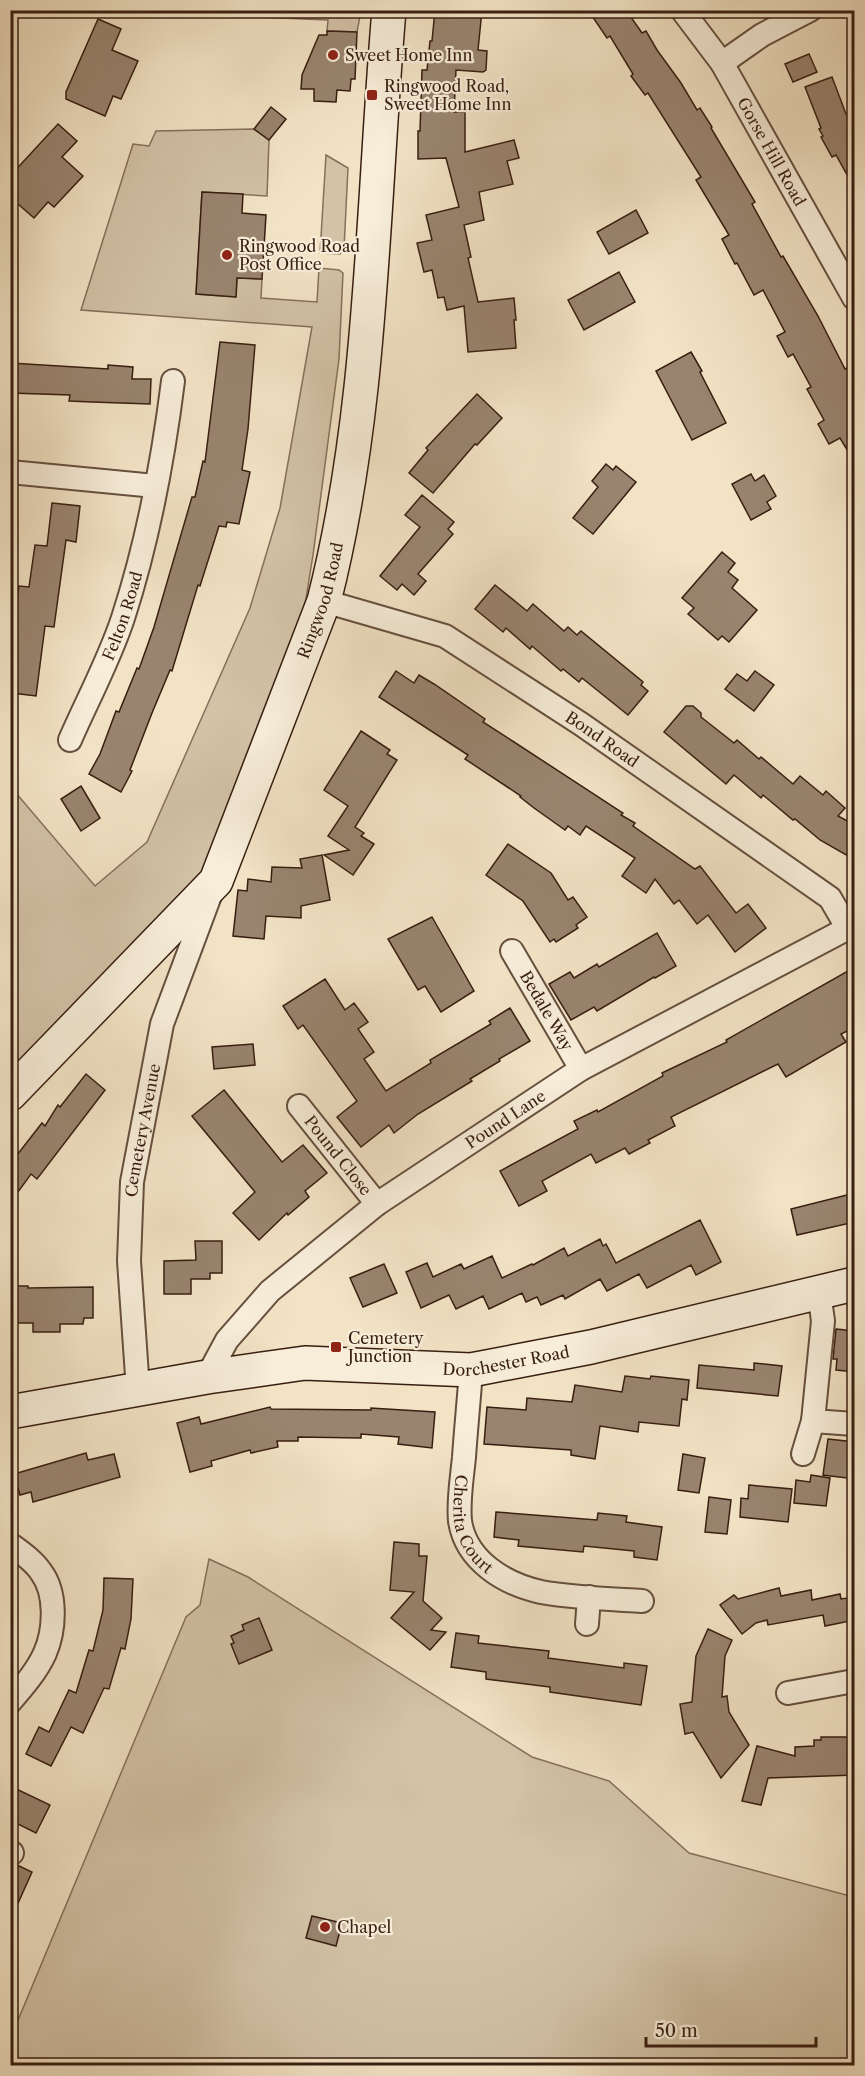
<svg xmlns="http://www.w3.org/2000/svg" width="865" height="2076" viewBox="0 0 865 2076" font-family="'Libre Caslon Text',serif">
<rect width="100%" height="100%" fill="#f2e3c5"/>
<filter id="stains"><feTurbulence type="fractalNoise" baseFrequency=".00333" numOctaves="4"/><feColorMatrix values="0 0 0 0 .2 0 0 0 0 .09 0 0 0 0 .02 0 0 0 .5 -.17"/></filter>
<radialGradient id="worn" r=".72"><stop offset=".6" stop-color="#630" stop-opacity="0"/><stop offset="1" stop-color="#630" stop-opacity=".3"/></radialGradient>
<g fill="#d2c2a6" stroke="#85705c" stroke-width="1.5">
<polygon points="176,10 361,10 361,11 357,32 327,31 328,20 176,14"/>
<polygon points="254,129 269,140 267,196 202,192 196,294 236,297 237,278 262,279 261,298 317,302 319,268 339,270 343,273 339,359 313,555 302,623 203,872 11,1069 10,786 95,886 147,842 250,608 280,508 312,327 81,310 133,144 149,146 156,131"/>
<polygon points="326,155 348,168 344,249 340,254 320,253"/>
<polygon points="209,1559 248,1577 532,1757 609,1781 689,1853 854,1897 854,2065 11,2066 11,2037 186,1617 200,1605"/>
</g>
<g fill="#99846f" stroke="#381e11" stroke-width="1.5">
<polygon points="435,10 482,10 478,50 487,51 486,70 483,72 456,70 454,112 465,112 465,152 514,140 519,158 507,161 513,184 479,192 484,220 464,225 471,257 468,258 478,302 514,298 516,320 514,320 516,348 468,352 464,306 447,310 444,297 438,298 432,270 424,272 417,243 432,240 426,215 459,207 446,158 418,159 418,131 420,131 422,70 427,70 430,41 432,41"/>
<polygon points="588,10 626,10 642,33 646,31 657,50 681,83 697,110 700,108 712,127 711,128 755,202 752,204 781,257 783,256 818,316 845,369 847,368 855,382 855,463 840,438 829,444 818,424 824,420 807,389 811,387 793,354 788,357 777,336 785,332 763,290 754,295 737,263 735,264 722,239 729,235 696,180 701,177 648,93 645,95 631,76 633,74 610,36 607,38"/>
<polygon points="98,19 121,29 112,50 138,61 121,99 113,96 105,116 66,99 66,92"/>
<polygon points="327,31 357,32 355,79 351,79 350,91 337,90 336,102 314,101 314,89 301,89 302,75 319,35 327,35"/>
<polygon points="809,54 817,72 793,82 785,64"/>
<polygon points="832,77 846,114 855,110 855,189 836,155 832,157 821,137 823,136 819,129 821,128 805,87"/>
<polygon points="271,107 286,119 269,140 254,129"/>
<polygon points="58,124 77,141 62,157 83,176 54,207 48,202 34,218 10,197 10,176"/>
<polygon points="202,192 243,194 242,213 266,215 262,279 237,278 236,297 196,294"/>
<polygon points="636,210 648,233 609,254 597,232"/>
<polygon points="619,272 635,302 584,330 568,300"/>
<polygon points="220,342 255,345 248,429 242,470 250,472 239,524 227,522 226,527 219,526 200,586 198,585 172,671 170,670 152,713 130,770 132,771 121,792 89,774 100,754 116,711 119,712 137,668 139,669 154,627 192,497 195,497 203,461 205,462"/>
<polygon points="691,352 702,371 700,372 726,423 692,440 656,371"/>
<polygon points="10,363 108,369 108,365 133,367 132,379 151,379 150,404 92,402 69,401 70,395 10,393"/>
<polygon points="477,394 502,418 477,445 475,444 433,493 409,473 428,450 426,448"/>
<polygon points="606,464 613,470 616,466 636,482 593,534 573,518 598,487 592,481"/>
<polygon points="751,474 755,481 764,475 776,496 767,502 771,509 751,520 732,484"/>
<polygon points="422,495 454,522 448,529 453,534 418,574 426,581 414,595 402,584 397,590 380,576 420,527 405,515"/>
<polygon points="52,503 80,506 76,542 66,540 54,627 45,626 36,696 12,693 15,669 10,669 10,647 19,586 29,587 35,545 47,546"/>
<polygon points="722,552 735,563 728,572 738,580 732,588 757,610 729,642 722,636 718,640 688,614 694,608 682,598"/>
<polygon points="495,585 527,611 533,604 564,631 568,627 577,635 581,631 643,682 641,685 648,691 628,715 582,678 579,682 563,669 561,671 532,646 530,649 506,628 503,632 475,609"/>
<polygon points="396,671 414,683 419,675 434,684 485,719 483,722 514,742 623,813 621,815 635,823 633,826 695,869 700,866 736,913 748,904 766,928 735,952 708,915 697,924 679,900 674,904 655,879 646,893 622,876 635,858 586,826 580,835 568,826 565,830 534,808 520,797 521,796 465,759 468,755 379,697"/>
<polygon points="755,671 774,685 754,711 725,689 737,674 747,681"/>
<polygon points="686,706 693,706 701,713 701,717 734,743 737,740 759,759 761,757 793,784 800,776 823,795 826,791 845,808 838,816 855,825 855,860 820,840 795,819 793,820 763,795 761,798 734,775 726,784 664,732"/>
<polygon points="361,731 390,750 387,754 397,760 355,827 364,833 361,836 374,844 353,875 324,855 349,850 328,836 348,806 324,790"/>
<polygon points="81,786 100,818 81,831 61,799"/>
<polygon points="508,844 551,873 568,900 573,897 587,917 576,925 578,928 556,942 554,939 550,942 523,901 486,875"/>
<polygon points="322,855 330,900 301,906 301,918 266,916 264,939 233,936 238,890 247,891 248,879 271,882 272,867 302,868 300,859"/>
<polygon points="432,917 474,991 441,1012 425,986 418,990 388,939"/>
<polygon points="657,933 676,966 655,978 654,977 597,1011 594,1007 571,1020 549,984 570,972 574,978 597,964 599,967"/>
<polygon points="855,967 855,1027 841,1034 846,1042 786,1077 778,1064 671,1117 675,1126 648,1140 650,1143 629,1154 625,1148 596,1163 591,1154 542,1181 547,1191 519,1206 500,1171 578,1129 574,1121 597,1110 598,1112 663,1076 662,1073 727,1042 726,1040"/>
<polygon points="325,979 345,1010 354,1003 368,1022 358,1029 374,1052 364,1059 386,1091 431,1063 430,1060 491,1024 489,1021 510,1008 530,1041 499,1059 500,1061 470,1079 472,1081 418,1114 394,1133 389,1125 361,1147 337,1117 357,1101 303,1025 298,1029 283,1006"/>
<polygon points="253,1044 255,1065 214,1069 212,1047"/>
<polygon points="86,1074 105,1090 37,1179 31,1174 10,1203 10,1164 42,1123 45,1126 58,1105 60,1107"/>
<polygon points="224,1090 282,1162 303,1145 327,1173 305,1191 309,1197 288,1215 287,1213 259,1240 233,1213 255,1192 192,1116"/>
<polygon points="855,1193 855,1222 797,1235 791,1209"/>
<polygon points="700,1220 721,1262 696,1275 691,1265 647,1288 639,1274 607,1291 600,1279 565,1299 563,1295 541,1305 537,1297 526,1302 522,1293 489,1309 483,1296 456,1309 449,1295 421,1308 406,1272 427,1263 433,1277 461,1264 464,1269 492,1256 502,1278 532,1264 533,1265 564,1248 568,1256 600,1239 603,1246 606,1244 616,1263"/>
<polygon points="195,1241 222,1241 222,1273 210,1273 210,1279 191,1279 191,1294 164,1294 164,1261 196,1260"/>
<polygon points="384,1264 397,1293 363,1307 350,1278"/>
<polygon points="10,1286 28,1286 28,1288 93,1287 93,1318 84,1318 83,1324 60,1324 60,1332 33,1332 33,1323 12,1323"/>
<polygon points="836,1329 855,1331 855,1372 836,1370 837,1359 833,1359"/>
<polygon points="754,1363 782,1366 778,1396 697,1388 699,1365 754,1370"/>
<polygon points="625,1376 650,1379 651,1376 689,1380 687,1400 682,1399 679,1426 639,1422 638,1432 600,1426 595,1459 571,1455 571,1450 484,1444 487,1407 526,1410 527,1398 572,1402 575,1385 622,1392"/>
<polygon points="270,1407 271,1409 371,1410 371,1408 435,1412 432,1448 398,1444 399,1437 361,1434 361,1438 298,1437 298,1441 277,1441 278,1447 251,1453 250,1450 211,1461 212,1466 190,1472 177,1423 199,1417 201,1424"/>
<polygon points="828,1439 855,1442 855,1479 823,1475"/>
<polygon points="86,1453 88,1460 114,1454 120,1477 33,1502 31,1492 20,1495 14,1474"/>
<polygon points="683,1454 705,1458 699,1493 678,1490"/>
<polygon points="811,1475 830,1478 826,1506 794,1503 796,1480 810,1482"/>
<polygon points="749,1485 792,1489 788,1522 740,1517 741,1498 748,1499"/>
<polygon points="709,1497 731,1500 727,1534 705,1532"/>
<polygon points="496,1512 597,1520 598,1513 627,1516 626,1522 662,1527 657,1560 634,1557 634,1551 584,1546 583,1552 518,1546 519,1540 494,1537"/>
<polygon points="394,1542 419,1544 419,1556 427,1556 423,1601 442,1618 431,1630 446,1632 430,1650 391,1618 414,1592 390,1590"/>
<polygon points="104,1578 133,1579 131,1619 125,1649 121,1648 109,1689 104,1688 83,1733 71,1727 51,1766 26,1754 39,1727 49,1732 69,1690 76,1693 89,1650 93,1651 103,1610"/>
<polygon points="779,1588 781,1596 811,1590 812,1600 840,1594 841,1599 855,1597 855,1620 825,1626 823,1615 768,1625 767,1620 756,1623 742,1634 720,1605 734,1595 738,1599"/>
<polygon points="259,1618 272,1650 239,1664 231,1644 234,1643 231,1636 244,1630 242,1625"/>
<polygon points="708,1629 732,1640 725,1656 722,1697 727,1696 729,1712 749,1745 721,1778 693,1732 685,1734 680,1704 692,1702 696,1656"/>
<polygon points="456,1633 479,1636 478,1643 549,1651 548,1658 624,1668 624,1663 647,1666 641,1705 550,1692 550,1687 486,1679 486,1672 451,1667"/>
<polygon points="821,1737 855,1737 855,1775 768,1778 761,1805 742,1801 757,1746 795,1756 795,1747 814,1746 814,1740 821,1740"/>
<polygon points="10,1786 50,1805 36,1833 10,1820"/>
<polygon points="17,1865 32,1872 10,1921 10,1866"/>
<polygon points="312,1916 342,1923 336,1946 306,1938"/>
</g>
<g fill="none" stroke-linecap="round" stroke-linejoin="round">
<defs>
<g id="street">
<path id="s1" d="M682,10L722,63L854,298"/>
<polyline points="722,63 762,35 810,10"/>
<polyline points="10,472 155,486"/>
<path id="s2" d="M324,601L445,636L581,724L830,898L848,929"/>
<path id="s3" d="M70,740C87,701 110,658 123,618C148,541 163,461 173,381"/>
<path id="s4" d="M512,951L581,1069"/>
<path id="s5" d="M299,1106L377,1204"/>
<polyline points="819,1292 823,1321 813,1421 854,1424"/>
<path id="s6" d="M471,1370C469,1399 466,1428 464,1457C462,1478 458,1500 460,1521C466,1561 505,1584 541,1592C574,1598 609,1599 642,1601"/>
<path id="s7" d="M207,1377L227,1340L270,1291L377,1204L581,1069L854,925"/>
<path id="s8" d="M138,1390L129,1261L132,1182L162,1024L211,893"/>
<polyline points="803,1454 813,1421"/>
<path d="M10,1544C21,1552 34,1561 41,1572C57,1593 55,1630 45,1653C37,1671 23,1687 10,1702"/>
<polyline points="587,1624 589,1597"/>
<polyline points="788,1693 854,1681"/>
<polyline points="10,1852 12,1853"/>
</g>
<g id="secondary">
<path id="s9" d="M10,1094L216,881L324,601C373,409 372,208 389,10"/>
<path id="s10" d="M10,1412L207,1377L305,1363L471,1370L591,1347L854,1284"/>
</g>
</defs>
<use href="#street" stroke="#664f3e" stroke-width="26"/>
<use href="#secondary" stroke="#381e11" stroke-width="36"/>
<use href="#street" stroke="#f7edd9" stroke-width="22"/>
<use href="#secondary" stroke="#f7edd9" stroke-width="33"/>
</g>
<g fill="#8f2418" stroke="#f7edd9" stroke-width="2">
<circle cx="333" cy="55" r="6"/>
<rect x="366" y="89" width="12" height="12" rx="3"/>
<circle cx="227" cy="255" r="6"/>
<rect x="330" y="1341" width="12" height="12" rx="3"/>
<circle cx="325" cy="1927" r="6"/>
</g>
<g text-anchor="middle" stroke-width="4.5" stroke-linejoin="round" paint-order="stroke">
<g font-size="16" fill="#381e11" stroke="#f7edd9" text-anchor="start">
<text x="345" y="61">Sweet Home Inn</text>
<text x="384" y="92">Ringwood Road,<tspan x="384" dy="18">Sweet Home Inn</tspan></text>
<text x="239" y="252">Ringwood Road<tspan x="239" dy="18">Post Office</tspan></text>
<text x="348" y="1344">Cemetery<tspan x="348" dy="18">Junction</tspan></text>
<text x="337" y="1933">Chapel</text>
</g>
<g font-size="16" fill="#381e11" stroke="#f7edd9">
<text dy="6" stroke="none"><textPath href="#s1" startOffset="168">Gorse Hill Road</textPath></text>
<text dy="6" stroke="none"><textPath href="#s9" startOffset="596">Ringwood Road</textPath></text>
<text dy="6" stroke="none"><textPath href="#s3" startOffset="135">Felton Road</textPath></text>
<text dy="6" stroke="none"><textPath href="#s2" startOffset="314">Bond Road</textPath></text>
<text dy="6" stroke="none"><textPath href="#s4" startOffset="69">Bedale Way</textPath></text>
<text dy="6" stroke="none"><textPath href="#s7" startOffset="399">Pound Lane</textPath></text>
<text dy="6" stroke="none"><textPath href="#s8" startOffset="261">Cemetery Avenue</textPath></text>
<text dy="6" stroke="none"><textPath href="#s5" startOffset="63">Pound Close</textPath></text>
<text dy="6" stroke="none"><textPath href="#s10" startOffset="501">Dorchester Road</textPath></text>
<text dy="6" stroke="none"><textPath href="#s6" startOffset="158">Cherita Court</textPath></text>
</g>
</g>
<rect width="865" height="2076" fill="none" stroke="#f2e3c5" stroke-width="36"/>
<rect x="12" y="12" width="841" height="2052" fill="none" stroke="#381e11" stroke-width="3"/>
<rect x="18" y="18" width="829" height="2040" fill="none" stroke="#381e11" stroke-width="1.5"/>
<path d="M646 2037v9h170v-9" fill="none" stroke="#381e11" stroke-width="3"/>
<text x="655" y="2037" font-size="18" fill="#381e11" stroke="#f7edd9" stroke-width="4.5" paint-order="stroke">50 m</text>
<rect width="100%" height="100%" filter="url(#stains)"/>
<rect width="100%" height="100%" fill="url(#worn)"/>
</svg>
